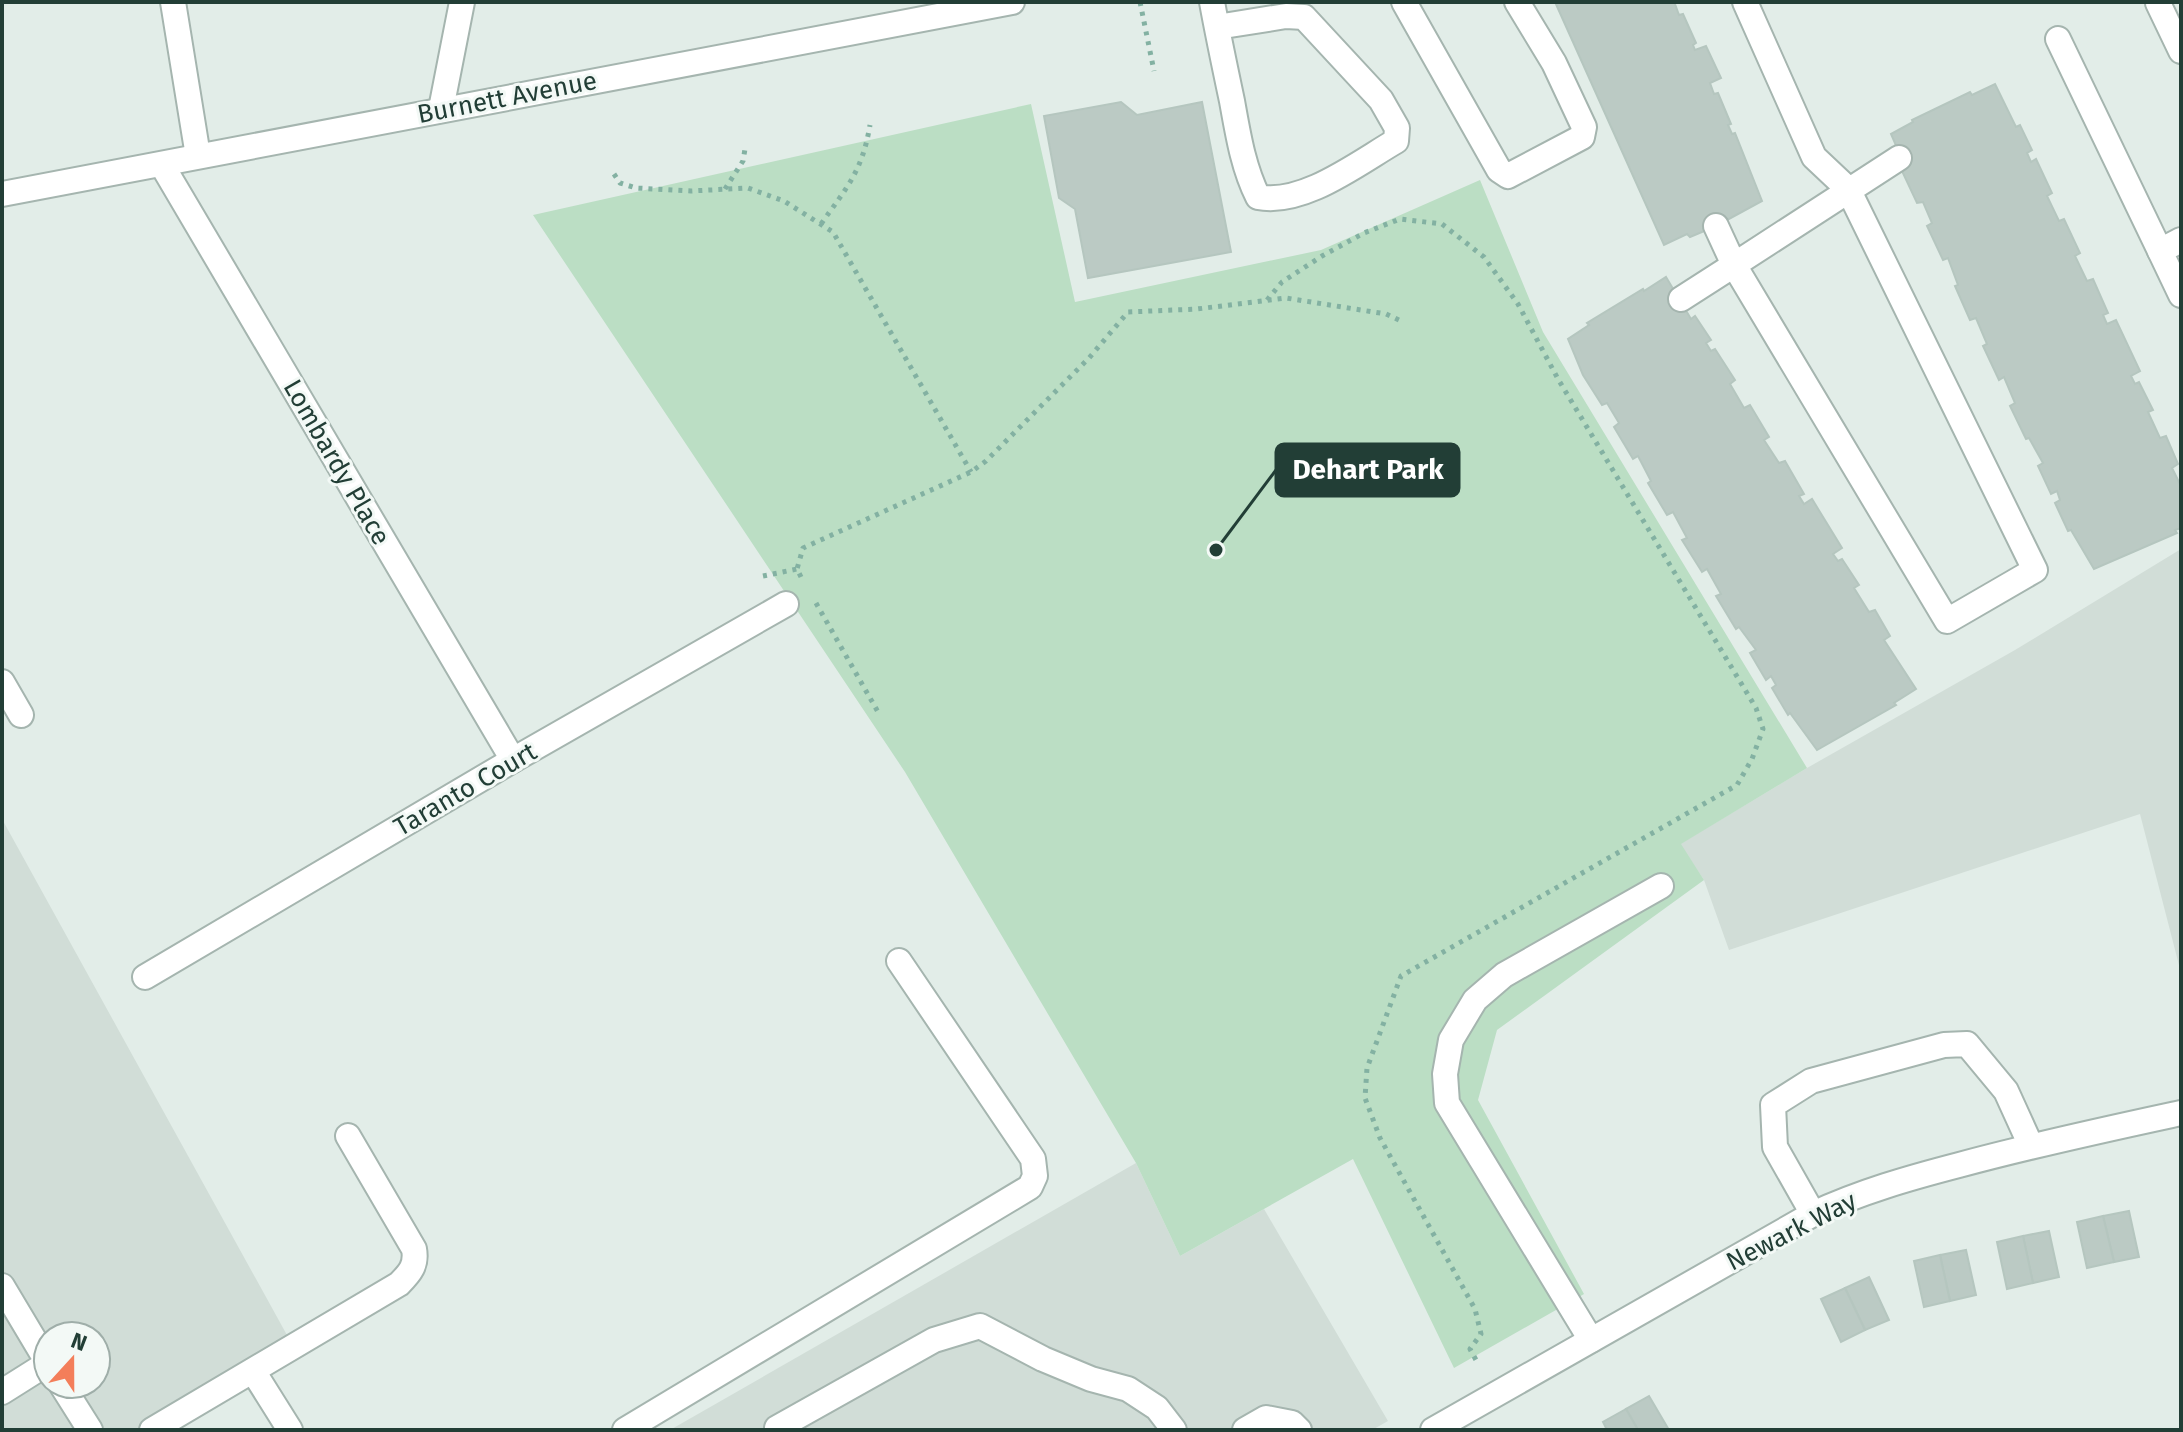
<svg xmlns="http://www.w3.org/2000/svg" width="2183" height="1432" viewBox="0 0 2183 1432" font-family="'Fira Sans',sans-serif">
<rect width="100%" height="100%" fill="#e2ede8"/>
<g fill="#d1ddd7" fill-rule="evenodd">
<polygon points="2181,549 2181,973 2140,814 1729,950 1704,880 1680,844 1807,768 2015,650"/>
<path d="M2,819L293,1346L152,1430H2ZM48,1336H96V1384H48Z"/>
<polygon points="1136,1163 1180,1256 1264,1209 1388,1421 1372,1430 670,1430"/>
</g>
<polygon fill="#bbdec4" points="1031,104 1075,302 1321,250 1480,180 1543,332 1807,768 1681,844 1704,880 1497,1030 1478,1100 1584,1294 1454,1368 1353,1159 1180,1256 1136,1163 905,772 533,215"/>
<g fill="#bbcac4" stroke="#b5c6bf" stroke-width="2">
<polygon points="1555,2 1676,2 1675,4 1679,15 1683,14 1696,43 1693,45 1695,50 1706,46 1721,78 1710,83 1714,94 1718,93 1731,124 1728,125 1732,134 1735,133 1762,201 1716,226 1690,237 1687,234 1664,245"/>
<polygon points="1995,84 2016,127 2020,125 2032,150 2027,153 2031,162 2036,159 2052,193 2047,196 2059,221 2064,219 2080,253 2075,256 2087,281 2093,279 2108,313 2103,315 2107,324 2116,320 2140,371 2131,376 2135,384 2139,382 2153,410 2148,412 2160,438 2166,436 2178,464 2172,468 2181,486 2181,528 2175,530 2177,533 2094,569 2071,530 2068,531 2055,503 2060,500 2057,491 2051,494 2038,466 2043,463 2029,438 2026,439 2010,406 2015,403 2004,377 1999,380 1983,346 1987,344 1976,318 1970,320 1955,286 1958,285 1948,258 1943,260 1927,226 1932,223 1923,202 1917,203 1902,171 1904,170 1896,151 1898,150 1891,134 1913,122 1912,120 1970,92 1972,95"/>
<polygon points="1121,102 1137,115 1202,102 1231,252 1088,278 1075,209 1059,198 1044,116"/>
<polygon points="1666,277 1691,319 1695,316 1711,340 1706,343 1711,351 1715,349 1735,380 1730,384 1744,408 1750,405 1769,437 1764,440 1779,463 1785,461 1804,494 1799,496 1804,504 1812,499 1842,548 1833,554 1838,561 1842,559 1859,585 1854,588 1869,612 1875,610 1890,636 1884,640 1916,689 1894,703 1896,705 1817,750 1790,713 1788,715 1772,688 1776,685 1771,676 1766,680 1750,653 1756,650 1739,627 1736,629 1716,596 1721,594 1707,569 1702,572 1682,540 1687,538 1673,512 1667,515 1648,483 1651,481 1638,456 1633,459 1614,427 1619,423 1607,403 1602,405 1583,375 1568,339 1589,325 1587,323 1643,289 1644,291"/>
<polygon points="2129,1211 2139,1257 2114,1262 2103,1216"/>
<polygon points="2103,1216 2114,1262 2087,1268 2077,1222"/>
<polygon points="2049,1231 2059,1277 2033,1283 2023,1236"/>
<polygon points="2023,1236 2033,1283 2007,1289 1997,1242"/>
<polygon points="1966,1250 1976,1295 1950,1301 1940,1255"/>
<polygon points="1940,1255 1950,1301 1924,1307 1914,1261"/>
<polygon points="1869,1277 1889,1320 1865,1330 1845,1288"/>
<polygon points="1845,1288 1865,1330 1841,1342 1821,1299"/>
<polygon points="1649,1396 1669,1430 1638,1430 1626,1409"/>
<polygon points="1626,1409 1638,1430 1607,1430 1603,1422"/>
</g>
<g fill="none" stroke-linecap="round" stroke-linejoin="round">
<defs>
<g id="minor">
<polyline points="173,2 198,156"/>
<path d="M1212,2C1218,35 1225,68 1232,101C1238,134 1243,167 1258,197C1303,206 1358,163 1396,141L1397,128L1381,100L1304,17L1286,16L1217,27"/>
<polyline points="1404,2 1499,170 1508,176 1582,137 1584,127 1554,63 1517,2"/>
<polyline points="1745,2 1814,157 1848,189 2035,570 1947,621 1734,265 1899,158"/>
<polyline points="2158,3 2181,51"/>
<polyline points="2058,39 2160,251"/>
<polyline points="441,109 462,2"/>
<polyline points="162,165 513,760"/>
<polyline points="2,194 1012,2"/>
<polyline points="2181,240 2160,251 2181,295"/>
<polyline points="1681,299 1734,265 1716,226"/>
<polyline points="2,682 21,715"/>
<polyline points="145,977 513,760 786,604"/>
<polyline points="1813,1214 1775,1147 1773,1105 1811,1081 1944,1045 1967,1044 2006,1091 2031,1146"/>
<polyline points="2,1286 48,1363"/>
<polyline points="1591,1340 1447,1103 1445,1074 1451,1040 1475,1000 1504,975 1661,886"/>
<polyline points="253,1371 290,1430"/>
<polyline points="61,1384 90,1430"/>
<polyline points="2,1392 48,1363"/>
<polyline points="777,1428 934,1340 980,1326 1043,1359 1091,1379 1128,1389 1157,1408 1174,1430"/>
<path d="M152,1430L399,1284C410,1273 417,1265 414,1249L348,1136"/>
<polyline points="625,1430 1030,1187 1035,1176 1033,1159 899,961"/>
<polyline points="1245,1430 1266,1418 1292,1423 1299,1430"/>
<path d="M1433,1430L1813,1214C1860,1192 1909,1178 1959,1165C2032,1145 2107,1129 2181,1113"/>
</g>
</defs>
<use href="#minor" stroke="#a5b5af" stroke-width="28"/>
<g stroke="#83b1a2" stroke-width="5" stroke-dasharray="4 6" stroke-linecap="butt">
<polyline points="1140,2 1154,71"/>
<polyline points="614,174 620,183 636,188 691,191 748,188 784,201 833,232 971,472"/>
<polyline points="725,189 743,161 745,149"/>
<path d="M821,224C847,187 862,172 870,125"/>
<polyline points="1267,300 1282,282 1322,256 1364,233 1400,219 1442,224 1484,257 1518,304 1558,379 1756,708 1763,729 1752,759 1737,785 1401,976 1367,1068 1365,1098 1380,1138 1475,1309 1481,1334 1470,1349 1476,1360"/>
<polyline points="763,576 797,569"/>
<polyline points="801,577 797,569 803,548 971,472 986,461 1089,358 1128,312 1197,309 1286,298 1386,314 1403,322"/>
<polyline points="816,603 878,712"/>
</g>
<use href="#minor" stroke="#fff" stroke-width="24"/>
</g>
<g text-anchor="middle" stroke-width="6" stroke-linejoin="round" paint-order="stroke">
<g font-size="26" fill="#223e36" stroke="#f3f9f6">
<text transform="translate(507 97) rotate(-11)" y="9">Burnett Avenue</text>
<text transform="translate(337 462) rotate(60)" y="9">Lombardy Place</text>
<text transform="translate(465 789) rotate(-30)" y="9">Taranto Court</text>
<text transform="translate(1791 1231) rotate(-27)" y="9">Newark Way</text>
</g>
</g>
<path fill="none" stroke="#223e36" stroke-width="3" d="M1216 550L1276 470"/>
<circle fill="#223e36" stroke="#f3f9f6" stroke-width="3" cx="1216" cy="550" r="8"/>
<rect fill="#223e36" stroke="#223e36" stroke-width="3" x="1276" y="444" width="183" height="52" rx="8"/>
<g font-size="28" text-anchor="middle" font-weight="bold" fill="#fff">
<text x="1368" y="479">Dehart Park</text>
</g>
<rect width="2183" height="1432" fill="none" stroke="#223e36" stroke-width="8"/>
<g transform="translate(72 1360) rotate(21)"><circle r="38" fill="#f3f9f6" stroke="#9faea9" stroke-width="2"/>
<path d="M0-6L14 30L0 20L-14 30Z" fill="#f37e5a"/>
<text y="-12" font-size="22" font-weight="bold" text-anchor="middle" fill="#223e36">N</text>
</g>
</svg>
